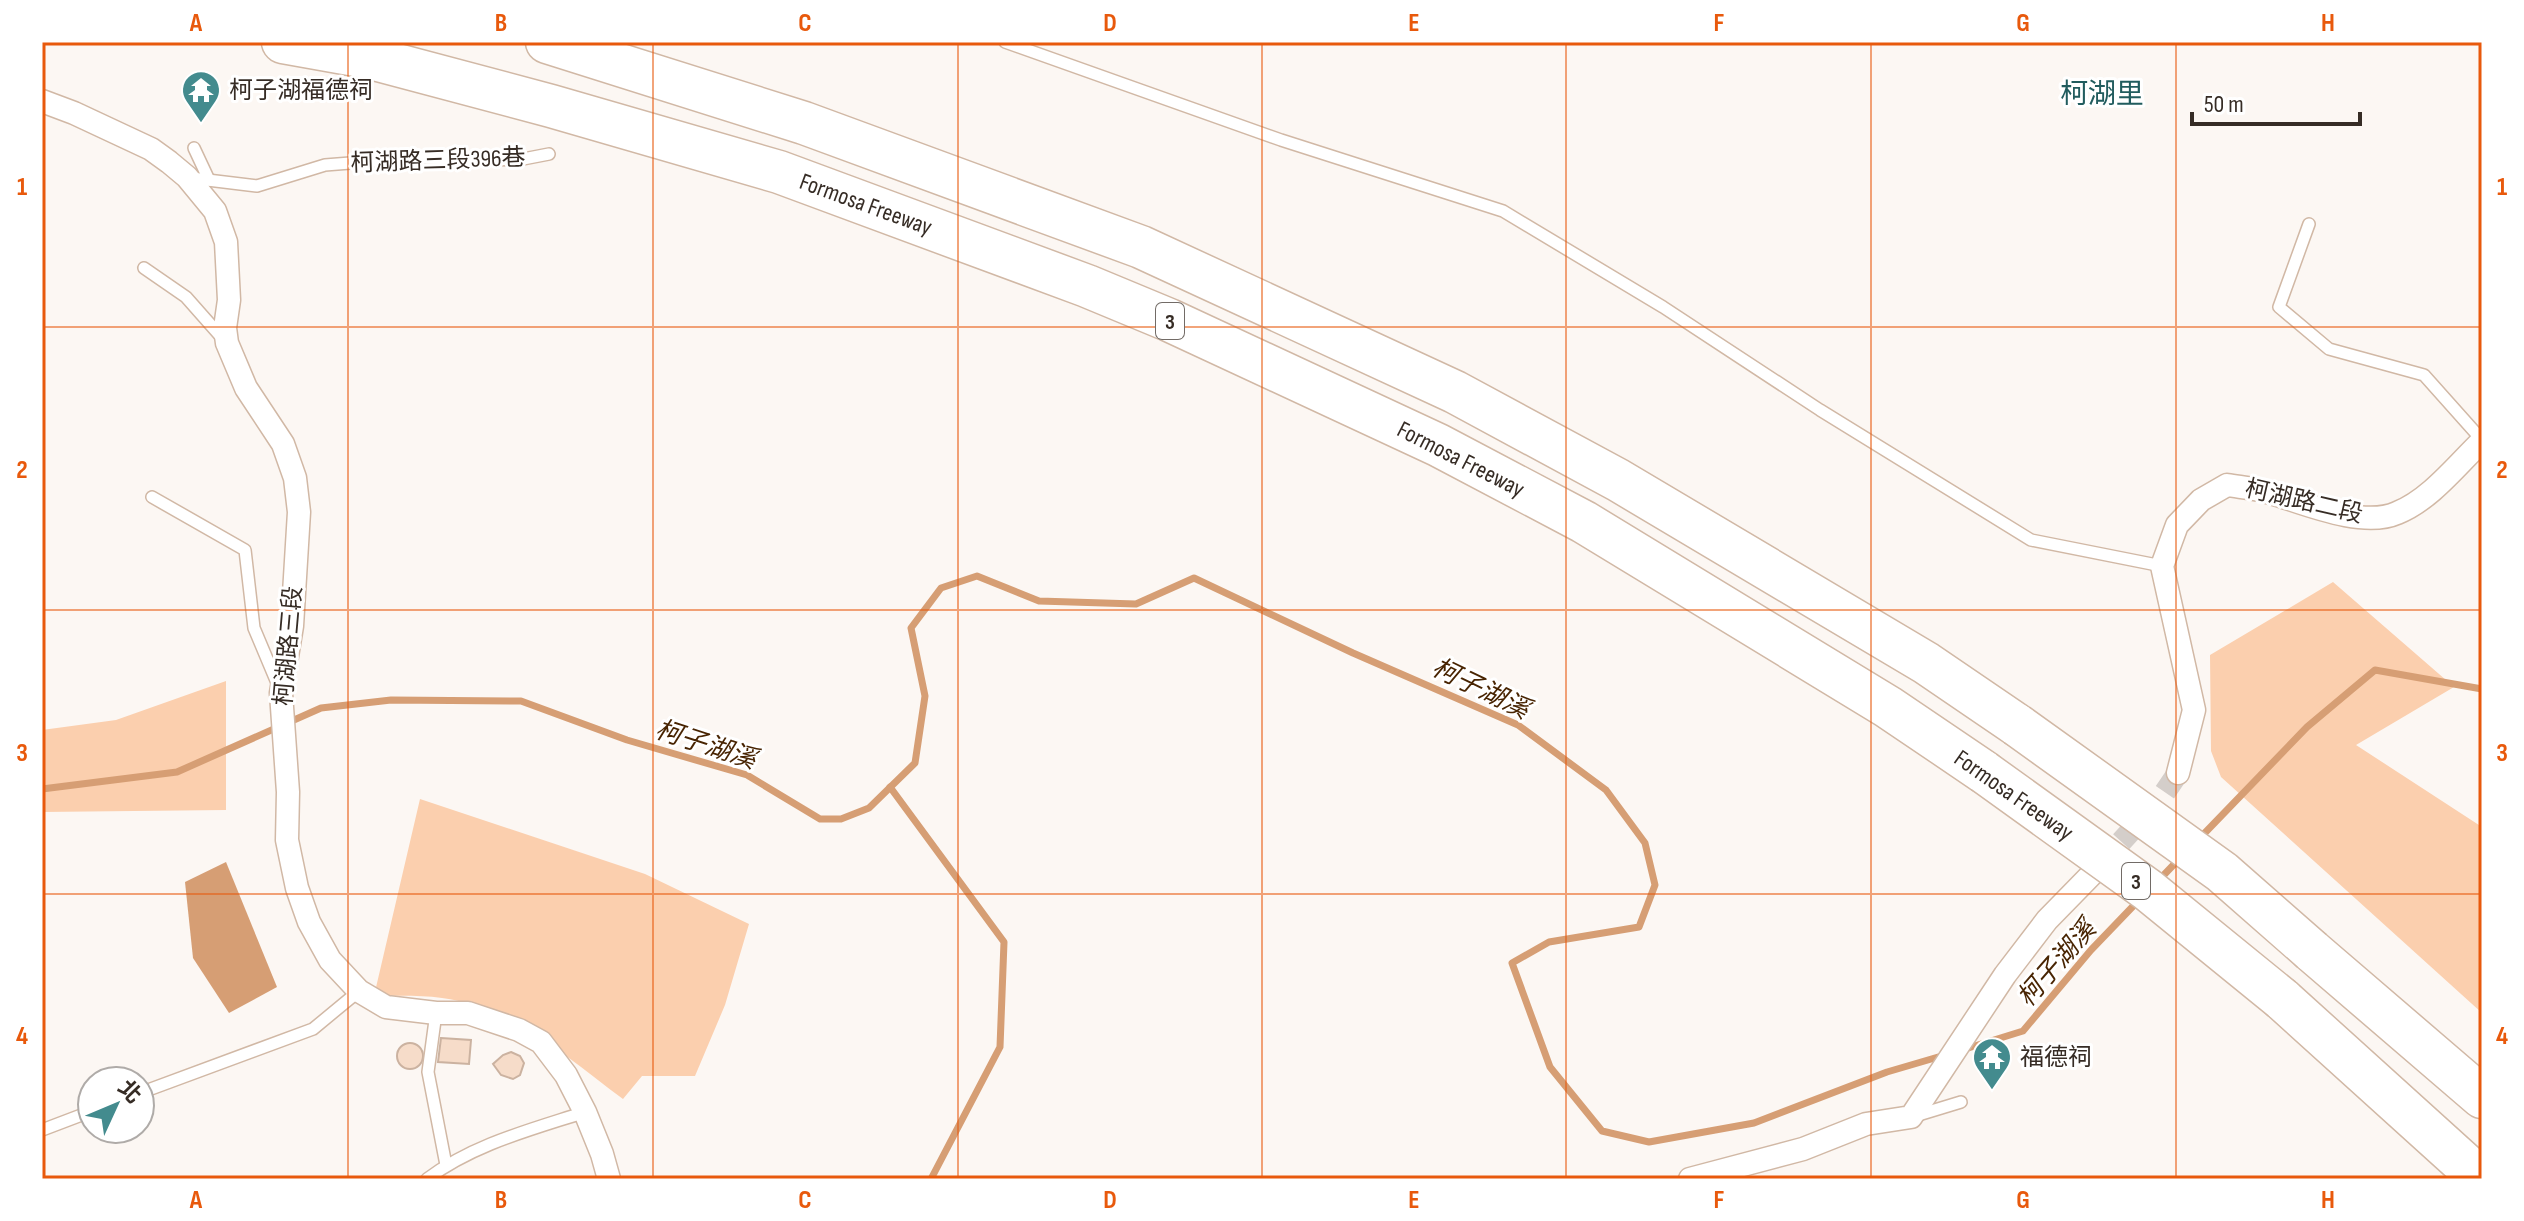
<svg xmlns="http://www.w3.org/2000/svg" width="2524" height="1221" viewBox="0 0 2524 1221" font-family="'Sofia Sans Condensed','Noto Sans TC',sans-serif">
<rect width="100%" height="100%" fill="#fcf7f3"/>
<g fill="#fbcfae">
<polygon points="2333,582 2454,687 2356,745 2482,827 2482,1013 2221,777 2211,751 2210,655"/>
<polygon points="226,681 226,810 42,812 42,730 116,720"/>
<path d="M420,799L645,874L749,924L725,1005L695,1076H642L623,1099C568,1058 512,1007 442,998C420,995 396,996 374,996Z"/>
</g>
<polygon fill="#d69e74" points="226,862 277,987 229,1013 193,958 185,882"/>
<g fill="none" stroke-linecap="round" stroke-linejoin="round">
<g stroke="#d69e74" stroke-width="7">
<polyline points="890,787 1004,942 1000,1047 931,1179"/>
<polyline points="42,789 177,772 321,708 391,700 521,701 627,740 747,775 820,819 841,819 869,808 915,763 925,696 911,628 941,588 977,576 1039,601 1136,604 1194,578 1353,653 1518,725 1606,790 1645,843 1655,885 1639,927 1549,942 1512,963 1550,1067 1602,1131 1649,1142 1754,1123 1887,1072 1945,1055"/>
<polyline points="2198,840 2307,727 2375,670 2482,689"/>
<polyline points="2159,880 2181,857"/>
<polyline points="1965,1049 2023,1031 2091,950 2139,900"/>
</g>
</g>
<g fill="#f6dcc9" stroke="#cbb2a0" stroke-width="2">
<polygon points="441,1038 471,1040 469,1064 438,1062"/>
<circle cx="410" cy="1056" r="13"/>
<polygon points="511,1052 520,1056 524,1063 520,1075 513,1079 501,1075 493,1064 503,1055"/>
</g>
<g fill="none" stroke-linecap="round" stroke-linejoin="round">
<polyline stroke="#d4ceca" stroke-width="22" stroke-dasharray="22 11" stroke-linecap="butt" points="2099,866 2161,798 2178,773"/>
<defs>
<g id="lane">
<polyline points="1005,42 1281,140 1503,211 1663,307 1820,410 2031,540 2162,566"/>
<polyline points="194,148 209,180"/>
<polyline points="191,178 257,186 325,165 413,158 518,160 549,154"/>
<polyline points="2309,224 2279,307 2329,349 2424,375 2482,440"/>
<polyline points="144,268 186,297 224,340"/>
<polyline points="152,497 245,550 254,628 278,685"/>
<polyline points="436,1013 428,1072 446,1165"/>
<polyline points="140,1093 313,1029 359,991"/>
<polyline points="1915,1116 1961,1102"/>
<polyline points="42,1130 92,1111"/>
<path d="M427,1179C474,1144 530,1130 585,1112"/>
</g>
<g id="street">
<polyline points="42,101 74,113 151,149 169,162 187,177 215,211 226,242 229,300 225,328 227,343 246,388 283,444 295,478 299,512 292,626 281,693 288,792 287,840 297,888 309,922 330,960 359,991 386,1007 436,1013 468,1013 519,1030 541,1042 566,1075 585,1112 602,1154 609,1179"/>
<path d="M2178,773L2194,710L2162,566L2177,525L2201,500L2227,485C2239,487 2252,488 2264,491C2300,501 2361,529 2397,513C2430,500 2457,465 2482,441"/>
<polyline points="1690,1179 1803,1149 1866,1124 1911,1117 2005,975 2047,920 2091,875"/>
</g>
<g id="highway">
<polyline points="283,42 367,57 551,106 779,172 1087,286 1169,320 1438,445 1584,522 1888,707 1984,772"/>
<polyline points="547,42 804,123 1141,247 1455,392 1618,480 1926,663 2017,725"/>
<polyline points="2312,951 2482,1097"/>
<polyline points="2282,999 2481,1179"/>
</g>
</defs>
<use href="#lane" stroke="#d1b8a5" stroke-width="14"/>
<use href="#street" stroke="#d1b8a5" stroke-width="25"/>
<use href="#highway" stroke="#d1b8a5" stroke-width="45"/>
<use href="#lane" stroke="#fff" stroke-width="11"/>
<use href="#street" stroke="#fff" stroke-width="22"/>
<use href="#highway" stroke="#fff" stroke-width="42"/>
<defs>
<g id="highway-bridge">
<polyline points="2017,725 2222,872 2312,951"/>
<polyline points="1984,772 2148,890 2282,999"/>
</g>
</defs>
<use href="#highway-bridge" stroke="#d1b8a5" stroke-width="45" stroke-linecap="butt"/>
<use href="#highway-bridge" stroke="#fff" stroke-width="42"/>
</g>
<path fill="none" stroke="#e8590c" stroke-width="2" stroke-opacity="0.55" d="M348,42V1179M653,42V1179M958,42V1179M1262,42V1179M1566,42V1179M1871,42V1179M2176,42V1179M42,327H2482M42,610H2482M42,894H2482"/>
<defs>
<symbol id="temple-pin" viewBox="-11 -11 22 30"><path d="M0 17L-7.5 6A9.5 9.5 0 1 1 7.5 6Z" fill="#438b8e" stroke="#fff"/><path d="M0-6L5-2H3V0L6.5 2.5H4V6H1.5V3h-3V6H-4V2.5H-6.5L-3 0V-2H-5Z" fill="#fff"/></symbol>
</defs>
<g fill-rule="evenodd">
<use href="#temple-pin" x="179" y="68" width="44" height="60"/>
<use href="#temple-pin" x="1970" y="1035" width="44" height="60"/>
</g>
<g text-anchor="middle" stroke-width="6" stroke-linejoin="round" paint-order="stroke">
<g fill="#fff" stroke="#726b66" stroke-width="2">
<rect x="1156" y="303" width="28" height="36" rx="6"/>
<rect x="2122" y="863" width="28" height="36" rx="6"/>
</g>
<g font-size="22" font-weight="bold" fill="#362c25">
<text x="1170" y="329">3</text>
<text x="2136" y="889">3</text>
</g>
<g font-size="24" fill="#362c25" stroke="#fff" text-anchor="start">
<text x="229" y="98">柯子湖福德祠</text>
<text x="2020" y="1065">福德祠</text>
</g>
<g font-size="24" fill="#362c25" stroke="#fff">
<text transform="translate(438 160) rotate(-2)" y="8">柯湖路三段396巷</text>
<text transform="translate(866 204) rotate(20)" y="8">Formosa Freeway</text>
<text transform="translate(1461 459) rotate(27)" y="8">Formosa Freeway</text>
<text transform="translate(2304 501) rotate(13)" y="8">柯湖路二段</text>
<text transform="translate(288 646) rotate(-85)" y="8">柯湖路三段</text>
<text transform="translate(2014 795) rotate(35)" y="8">Formosa Freeway</text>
</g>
<g font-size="26" font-style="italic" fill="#482402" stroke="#fff">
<text transform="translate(1481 688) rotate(26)" y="9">柯子湖溪</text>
<text transform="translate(706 744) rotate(18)" y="9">柯子湖溪</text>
<text transform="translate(2056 963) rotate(-49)" y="9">柯子湖溪</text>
</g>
<g font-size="28" fill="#215c5e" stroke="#fff">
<text x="2102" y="103">柯湖里</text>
</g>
</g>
<rect width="2524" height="1221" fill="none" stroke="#ffffff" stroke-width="88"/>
<g transform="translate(116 1105) rotate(46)"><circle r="38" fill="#ffffff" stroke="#afaba8" stroke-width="2"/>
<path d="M0-6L14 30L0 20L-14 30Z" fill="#438b8e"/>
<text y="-12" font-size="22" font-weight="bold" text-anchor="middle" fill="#362c25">北</text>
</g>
<path d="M2192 112v12h168v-12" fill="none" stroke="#362c25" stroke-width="4"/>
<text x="2204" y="112" font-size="24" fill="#362c25" stroke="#ffffff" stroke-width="6" paint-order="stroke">50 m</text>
<rect x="44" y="44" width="2436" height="1133" fill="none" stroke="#e8590c" stroke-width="3"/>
<g font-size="26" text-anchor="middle" font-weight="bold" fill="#e8590c">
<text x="196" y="31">A</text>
<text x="501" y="31">B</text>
<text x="805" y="31">C</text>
<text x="1110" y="31">D</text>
<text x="1414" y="31">E</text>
<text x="1719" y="31">F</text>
<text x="2023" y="31">G</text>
<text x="2328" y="31">H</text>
<text x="22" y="195">1</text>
<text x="2502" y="195">1</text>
<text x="22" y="478">2</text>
<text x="2502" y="478">2</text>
<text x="22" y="761">3</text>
<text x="2502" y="761">3</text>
<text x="22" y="1044">4</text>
<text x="2502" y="1044">4</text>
<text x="196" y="1208">A</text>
<text x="501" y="1208">B</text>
<text x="805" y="1208">C</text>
<text x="1110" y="1208">D</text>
<text x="1414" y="1208">E</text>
<text x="1719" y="1208">F</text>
<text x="2023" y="1208">G</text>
<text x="2328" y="1208">H</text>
</g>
</svg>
